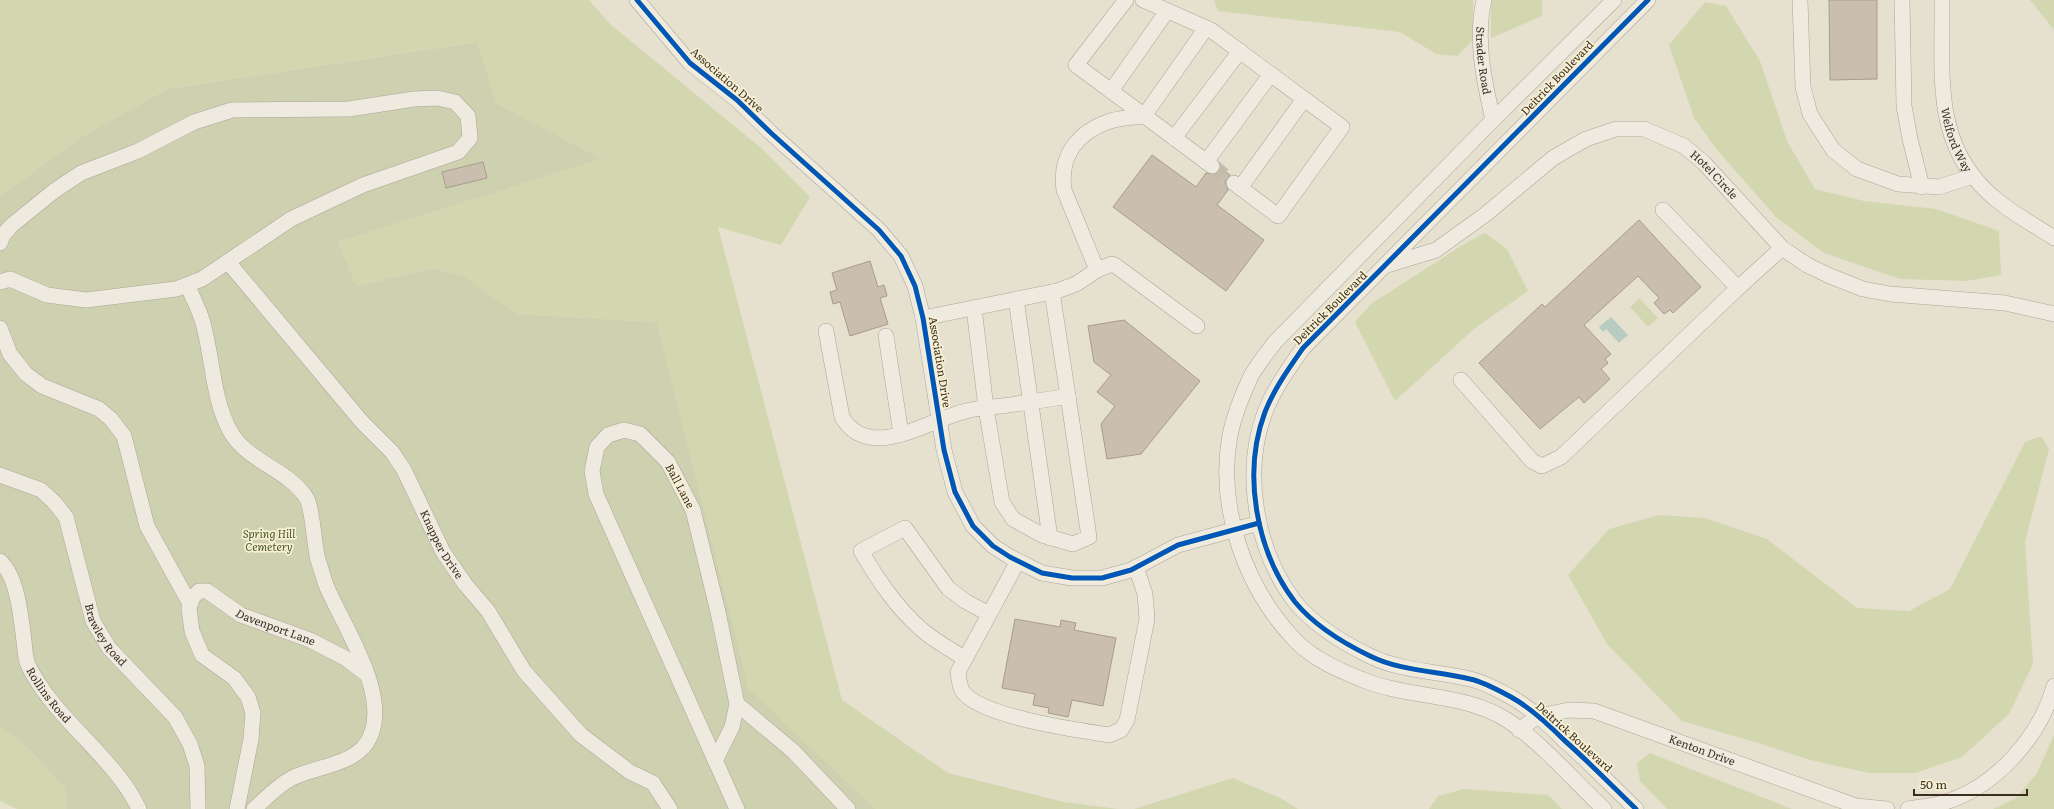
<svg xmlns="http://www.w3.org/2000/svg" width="2054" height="809" viewBox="0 0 2054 809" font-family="Literata,serif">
<rect width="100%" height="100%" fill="#e6e0ce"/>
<g fill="#d3d7b0">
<polygon points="0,0 589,0 610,24 761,148 810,197 781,245 718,227 842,700 948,773 1064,802 1118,809 863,809 749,689 657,322 516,314 465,277 433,268 357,286 338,242 600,159 496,103 476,42 167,89 83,136 0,196"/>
<polygon points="1214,0 1473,0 1473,40 1457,56 1436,54 1400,32 1218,11"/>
<polygon points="1491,0 1542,0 1542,16 1491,38"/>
<polygon points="2030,0 2054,0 2054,30"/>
<polygon points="1705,2 1726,6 1760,61 1787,141 1815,189 1864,201 1936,209 1999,231 2001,275 1966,281 1900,279 1824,253 1776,217 1717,150 1694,118 1669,45"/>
<polygon points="1485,233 1507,249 1528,291 1474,329 1395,401 1355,322 1371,304 1464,244"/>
<polygon points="1639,298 1658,318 1648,327 1630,307"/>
<polygon points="2041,436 2049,449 2025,542 2033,664 2009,714 1962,757 1915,773 1869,773 1810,760 1758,743 1682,721 1607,644 1568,575 1609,529 1659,515 1705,518 1767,539 1857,608 1909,611 1950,589 2025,442"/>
<polygon points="0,726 27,747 65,789 67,809 17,809 0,801"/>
<polygon points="2054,735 2054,809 1993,809 2016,798 2037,773"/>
<polygon points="1650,753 1792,809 1667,809 1640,781 1637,763"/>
<polygon points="1233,778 1282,799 1298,809 1134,809"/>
<polygon points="1464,789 1548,795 1562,809 1429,809 1438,796"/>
</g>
<polygon fill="#ced1b0" points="477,42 496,103 601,159 338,242 357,286 433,268 465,277 517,314 657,322 749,689 875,809 67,809 65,789 27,747 0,726 0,196 83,136 167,89"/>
<polygon fill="#b9ccc2" points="1611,317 1628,335 1619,343 1606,329 1603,332 1599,327"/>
<g fill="#cabfaf" stroke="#a79c8d">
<polygon points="1829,0 1877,0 1877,79 1830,80"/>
<polygon points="1152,155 1196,187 1206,173 1215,174 1220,168 1230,175 1225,182 1228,190 1217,205 1264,240 1226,291 1113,207"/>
<polygon points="483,162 487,178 446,188 442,172"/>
<polygon points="1639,220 1701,287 1673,313 1670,310 1664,314 1654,303 1659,298 1638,276 1584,325 1611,354 1605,359 1608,363 1601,369 1610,379 1584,403 1579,397 1540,429 1479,363 1542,304 1545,307"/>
<polygon points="870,261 878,287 884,285 887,296 880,298 888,324 850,336 840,302 833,304 830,292 837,290 832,273"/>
<polygon points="1124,320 1200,381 1141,454 1107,459 1101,424 1115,406 1097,392 1111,375 1094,362 1088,326"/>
<polygon points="1015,619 1060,627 1061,620 1076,623 1074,630 1116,638 1103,706 1072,700 1068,717 1048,713 1049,708 1033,705 1035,694 1002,688"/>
</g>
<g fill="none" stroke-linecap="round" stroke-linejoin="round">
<polyline stroke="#c4bcab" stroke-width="15" stroke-dasharray="15 8" stroke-linecap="butt" points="1212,166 1234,183"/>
<defs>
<g id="minor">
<polyline points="637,0 690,63 737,100 771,133 879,230 901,256 915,286 923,318 944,450 955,492 973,526 993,546 1010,557 1042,573 1072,578 1102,578 1131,570 1178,545 1259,523"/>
<polyline points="1126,0 1076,65 1212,166"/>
<polyline points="1143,0 1211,30 1342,127 1278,216 1234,183"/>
<path id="s1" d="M1484,0C1475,39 1484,81 1493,120"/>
<polyline points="1800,0 1803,87 1810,114 1833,150 1857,169 1898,184 1939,187 1973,176"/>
<polyline points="1902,0 1904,106 1910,139 1922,187"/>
<path id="s2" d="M1942,0C1943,76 1931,148 1998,201C2015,215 2036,226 2054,238"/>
<polyline points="1111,91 1167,11"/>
<polyline points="1174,138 1240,51"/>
<polyline points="1206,162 1271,74"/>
<polyline points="1240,188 1304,99"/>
<polyline points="1663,210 1738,288"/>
<polyline points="0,243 3,235 12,225 54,191 81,173 138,151 194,122 232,110 349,109 414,99 437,98 455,102 468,116 470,138 458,152 363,185 291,219 202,279 176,289 86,300 47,295 10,279 0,282"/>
<path id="s3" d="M228,262L362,422L392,452L404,470L443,552L465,584L488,611L524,671L581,735L630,772L653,783L670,809"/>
<path id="s4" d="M1387,265L1436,250L1486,214L1553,158L1586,139L1616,129H1644L1684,146L1704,163L1782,248L1807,265L1830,276L1863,289L1890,294L2005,303L2054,314"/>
<path d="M187,285C193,298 201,313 204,327C213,362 213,399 230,431C248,463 289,469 307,499C313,510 314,546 318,560C321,568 323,577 326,585C343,626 390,693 370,737C358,765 316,766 292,778C277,786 266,798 254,809"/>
<polyline points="1052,292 1068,396"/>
<polyline points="1016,299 1050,538"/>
<polyline points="923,318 1057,291 1076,284 1097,270"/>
<path d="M1197,326L1116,266L1112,264L1097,270L1064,190C1059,155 1078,132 1110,121C1120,118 1133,117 1144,116L1206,28"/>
<polyline points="0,328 10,354 26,374 42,386 99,409 111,419 124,436 147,526 190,604"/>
<path d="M826,331L842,417C869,463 928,420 966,411C977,408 990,407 1002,406C1024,403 1046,400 1068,396L1089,537L1073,544L1042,535L1013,519L1002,502L986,408L974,308"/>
<polyline points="886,336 901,434"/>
<polyline points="1461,380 1532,461 1542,466 1561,457 1738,288 1782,248"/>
<path id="s5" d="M0,475L41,490L54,502L66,517L93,621L109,648L175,717L190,744L197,766L198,809"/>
<path id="s6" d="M0,561C18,577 21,618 24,641C25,649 25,658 28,665C55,720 114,756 139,809"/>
<path d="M1018,561L958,672C959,679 959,686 963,692C982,717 1078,730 1109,735L1121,730L1127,720L1147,619L1145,594L1136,567"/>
<path d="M965,659C951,649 934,641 921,629C896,607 878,580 861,551L905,528L948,588L965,601L989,614"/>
<polyline points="737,704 793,751 848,809"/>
<path id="s7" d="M1519,730L1538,716L1569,710L1594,711L1856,806L1887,809"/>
<polyline points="715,761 732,727 737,704 718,612 693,510 668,462 640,434 624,430 608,435 597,447 592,471 596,494 737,809"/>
<path id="s8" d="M237,809L251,739L253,713L248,697L234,678L202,655L192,631L189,608L193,597L199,591H207L241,615L310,640L345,658L366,674"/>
<path d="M1604,809C1575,782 1540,741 1507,720C1463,692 1408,699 1361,679C1338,670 1311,658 1294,639C1244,586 1217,506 1230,435C1234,416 1243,393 1251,376C1258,364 1267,353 1275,342L1493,120L1614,0"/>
<path d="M1636,809C1612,786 1589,762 1564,740C1548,724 1531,708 1511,697C1498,690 1484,682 1470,679C1437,671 1400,671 1370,656C1343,643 1314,625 1295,602C1256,551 1242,473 1265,412C1274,389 1289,368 1303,348L1648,0"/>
<path d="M1908,809C1919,807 1931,806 1942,803C1994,789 2040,737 2054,686"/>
</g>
</defs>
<use href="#minor" stroke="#aca597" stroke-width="16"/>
<use href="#minor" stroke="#eeeae0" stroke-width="15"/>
<defs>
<g id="cycleway">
<polyline points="637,0 690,63 737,100 771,133 879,230 901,256 915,286 923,318 944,450 955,492 973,526 993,546 1010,557 1042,573 1072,578 1102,578 1131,570 1178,545 1259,523"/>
<path d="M1636,809C1612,786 1589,762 1564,740C1548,724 1531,708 1511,697C1498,690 1484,682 1470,679C1437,671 1400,671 1370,656C1343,643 1314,625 1295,602C1256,551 1242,473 1265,412C1274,389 1289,368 1303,348L1648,0"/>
</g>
</defs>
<use href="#cycleway" stroke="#f7f0d5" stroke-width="8"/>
<use href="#cycleway" stroke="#0057b8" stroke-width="5"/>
</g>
<g text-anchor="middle" stroke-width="3.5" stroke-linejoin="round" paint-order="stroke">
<g font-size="11" fill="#3b2e1e" stroke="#f7f0d5">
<text dy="4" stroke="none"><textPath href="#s1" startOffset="61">Strader Road</textPath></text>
<text transform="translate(1557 78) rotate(-46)" y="4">Deitrick Boulevard</text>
<text transform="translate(727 80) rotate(41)" y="4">Association Drive</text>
<text dy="4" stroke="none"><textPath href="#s2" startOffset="142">Welford Way</textPath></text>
<text dy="4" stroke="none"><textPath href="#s4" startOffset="383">Hotel Circle</textPath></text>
<text transform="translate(1330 308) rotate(-45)" y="4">Deitrick Boulevard</text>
<text transform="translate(940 362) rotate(81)" y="4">Association Drive</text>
<text transform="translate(680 486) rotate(62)" y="4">Ball Lane</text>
<text dy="4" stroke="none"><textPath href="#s3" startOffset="356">Knapper Drive</textPath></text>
<text dy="4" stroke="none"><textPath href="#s8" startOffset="333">Davenport Lane</textPath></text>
<text dy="4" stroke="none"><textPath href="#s5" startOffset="206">Brawley Road</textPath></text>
<text dy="4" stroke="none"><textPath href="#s6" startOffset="146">Rollins Road</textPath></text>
<text transform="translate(1574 737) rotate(42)" y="4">Deitrick Boulevard</text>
<text dy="4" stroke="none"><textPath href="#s7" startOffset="195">Kenton Drive</textPath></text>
</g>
<g font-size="11" font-style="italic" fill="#475924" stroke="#f7f0d5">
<text x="269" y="538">Spring Hill<tspan x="269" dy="13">Cemetery</tspan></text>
</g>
</g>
<path d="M1914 789v6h113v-6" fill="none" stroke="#3b2e1e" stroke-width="2"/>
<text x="1920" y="789" font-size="12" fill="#3b2e1e" stroke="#f7f0d5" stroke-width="3" paint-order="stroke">50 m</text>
</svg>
